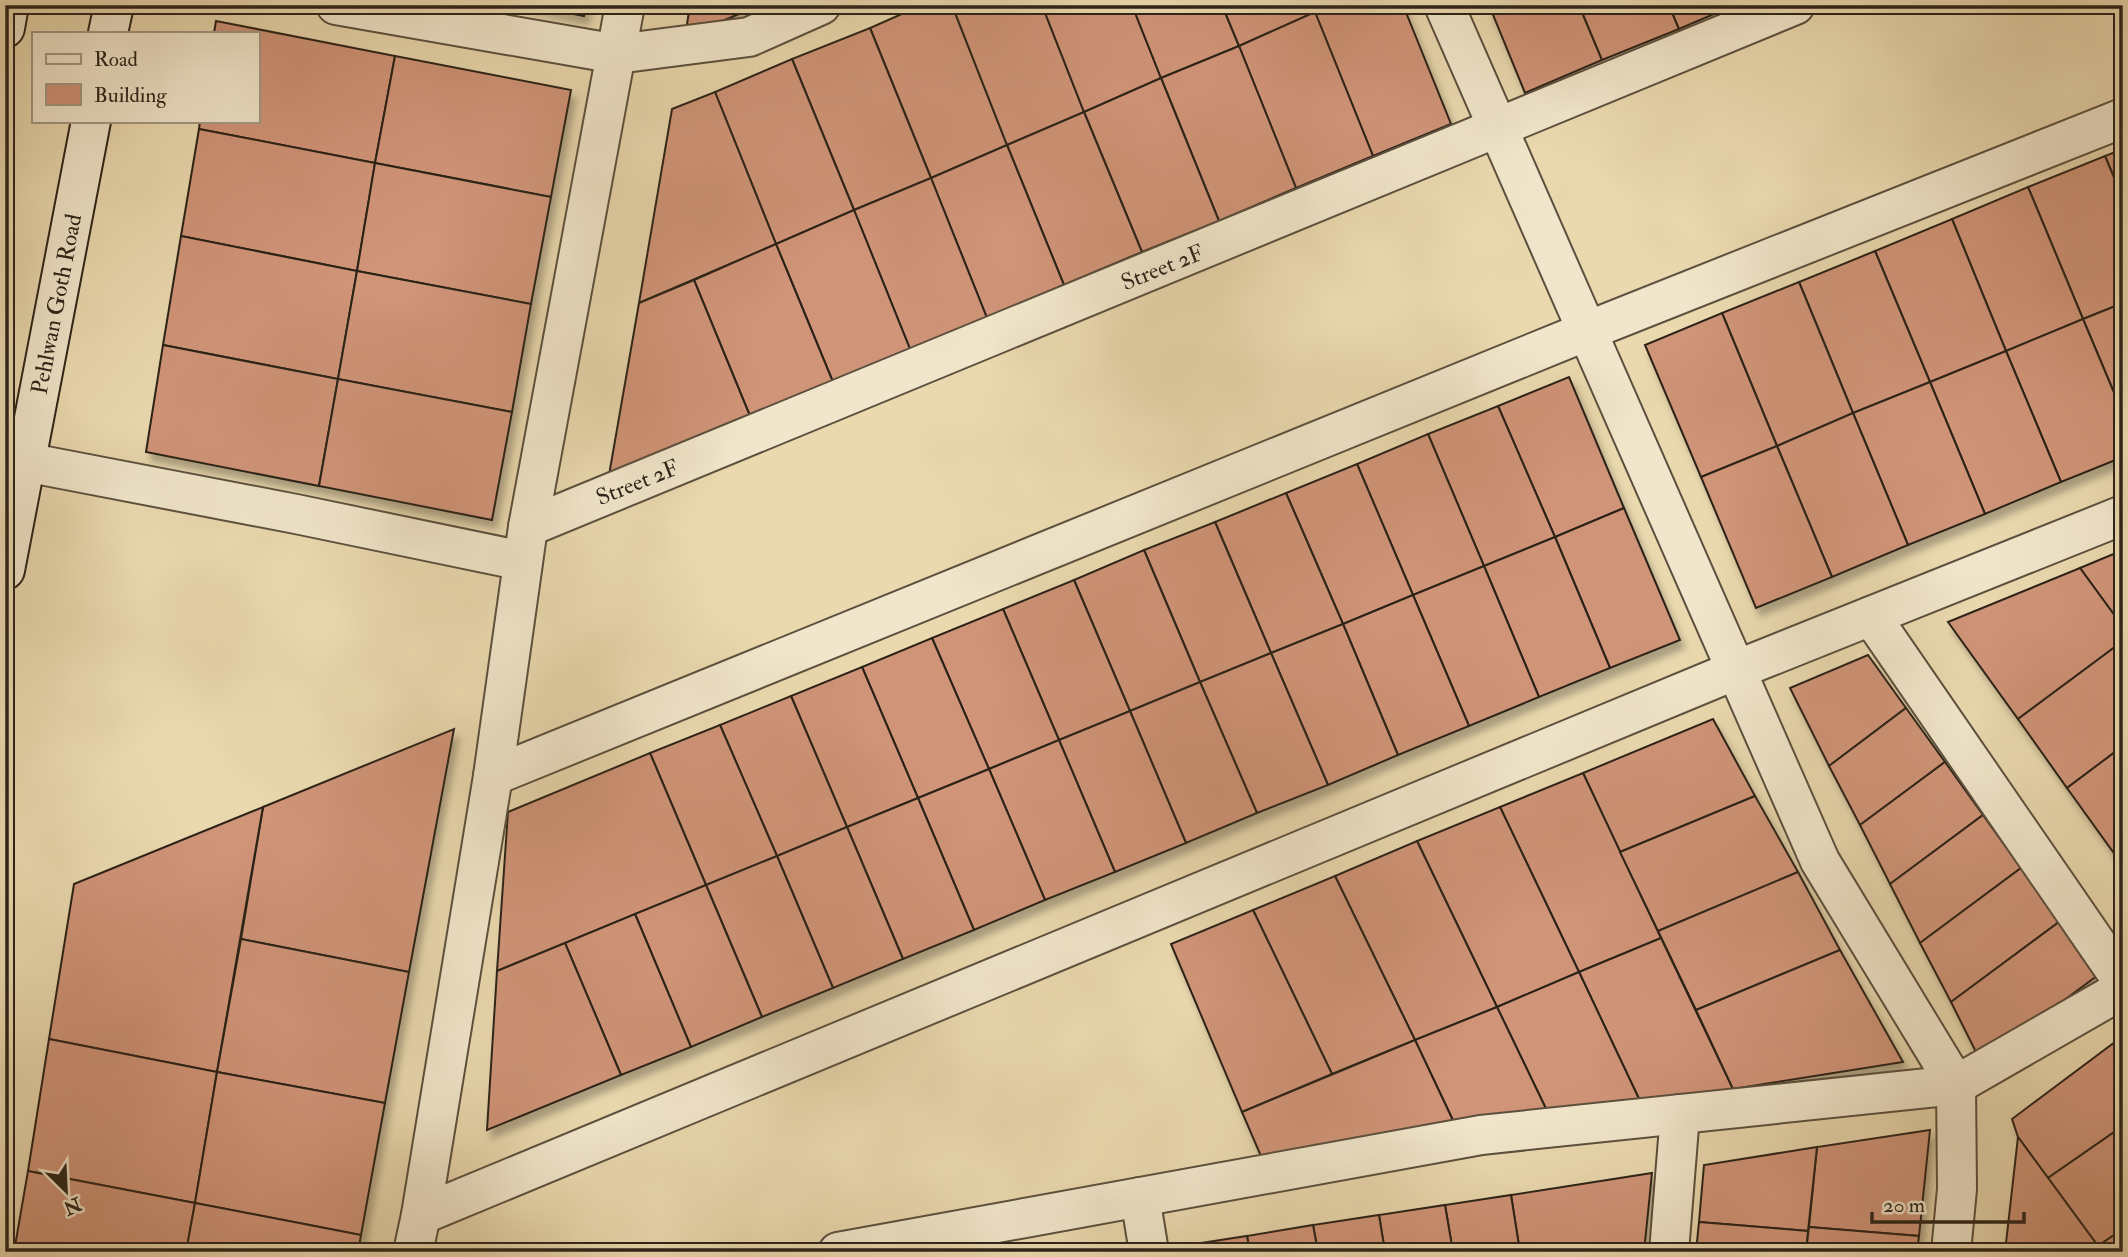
<svg xmlns="http://www.w3.org/2000/svg" width="2128" height="1257" viewBox="0 0 2128 1257" font-family="'IM FELL Double Pica',serif">
<defs>
<filter id="shadow"><feDropShadow dx="4.5" dy="8" stdDeviation="3.5" flood-color="#0004"/></filter>
</defs>
<rect width="100%" height="100%" fill="#ead9af"/>
<filter id="stains"><feTurbulence type="fractalNoise" baseFrequency=".00286" numOctaves="4"/><feColorMatrix values="0 0 0 0 .2 0 0 0 0 .09 0 0 0 0 .02 0 0 0 .5 -.17"/></filter>
<radialGradient id="worn" r=".72"><stop offset=".6" stop-color="#630" stop-opacity="0"/><stop offset="1" stop-color="#630" stop-opacity=".3"/></radialGradient>
<g fill="#d09478" stroke="#2c2319" stroke-width="2" filter="url(#shadow)">
<polygon points="528,5 587,5 584,16"/>
<polygon points="690,5 760,5 685,37"/>
<polygon points="922,5 952,5 1007,145 931,178 870,28"/>
<polygon points="952,5 1042,5 1084,112 1007,145"/>
<polygon points="1042,5 1132,5 1161,78 1084,112"/>
<polygon points="1132,5 1222,5 1239,46 1161,78"/>
<polygon points="1222,5 1312,5 1315,12 1239,46"/>
<polygon points="1332,5 1403,5 1451,124 1373,156 1315,12"/>
<polygon points="1489,5 1579,5 1602,60 1525,93"/>
<polygon points="1579,5 1669,5 1679,29 1602,60"/>
<polygon points="1669,5 1735,5 1679,29"/>
<polygon points="1315,12 1373,156 1296,188 1239,46"/>
<polygon points="216,21 395,56 375,163 199,129 200,121 257,121 257,33 214,33"/>
<polygon points="870,28 931,178 854,210 792,59"/>
<polygon points="1239,46 1296,188 1219,221 1161,78"/>
<polygon points="395,56 571,90 551,197 375,163"/>
<polygon points="792,59 854,210 776,244 715,92"/>
<polygon points="1161,78 1219,221 1142,252 1084,112"/>
<polygon points="715,92 776,244 639,303 672,109"/>
<polygon points="1084,112 1142,252 1064,285 1007,145"/>
<polygon points="199,129 375,163 357,271 181,236"/>
<polygon points="1007,145 1064,285 987,318 931,178"/>
<polygon points="2123,149 2123,199 2105,156"/>
<polygon points="2105,156 2123,199 2123,303 2083,319 2028,187"/>
<polygon points="375,163 551,197 531,304 357,271"/>
<polygon points="931,178 987,318 910,349 854,210"/>
<polygon points="2028,187 2083,319 2006,351 1952,219"/>
<polygon points="854,210 910,349 833,382 776,244"/>
<polygon points="1952,219 2006,351 1930,382 1875,251"/>
<polygon points="181,236 357,271 338,379 163,345"/>
<polygon points="776,244 833,382 750,416 694,280"/>
<polygon points="1875,251 1930,382 1853,413 1799,282"/>
<polygon points="357,271 531,304 512,412 338,379"/>
<polygon points="694,280 750,416 609,475 639,303"/>
<polygon points="1799,282 1853,413 1777,446 1722,313"/>
<polygon points="2123,303 2123,414 2083,319"/>
<polygon points="1722,313 1777,446 1701,477 1645,345"/>
<polygon points="2083,319 2123,414 2123,457 2061,482 2006,351"/>
<polygon points="163,345 338,379 319,486 146,452"/>
<polygon points="2006,351 2061,482 1985,514 1930,382"/>
<polygon points="1569,377 1624,508 1555,537 1498,406"/>
<polygon points="338,379 512,412 492,520 319,486"/>
<polygon points="1930,382 1985,514 1908,545 1853,413"/>
<polygon points="1498,406 1555,537 1484,566 1428,434"/>
<polygon points="1853,413 1908,545 1832,577 1777,446"/>
<polygon points="1428,434 1484,566 1413,595 1357,464"/>
<polygon points="1777,446 1832,577 1756,608 1701,477"/>
<polygon points="1357,464 1413,595 1343,624 1286,493"/>
<polygon points="1286,493 1343,624 1271,653 1215,522"/>
<polygon points="1624,508 1680,640 1610,668 1555,537"/>
<polygon points="1215,522 1271,653 1200,682 1144,550"/>
<polygon points="1555,537 1610,668 1539,697 1484,566"/>
<polygon points="1144,550 1200,682 1130,711 1074,580"/>
<polygon points="2123,550 2123,627 2080,568"/>
<polygon points="1484,566 1539,697 1469,726 1413,595"/>
<polygon points="2080,568 2123,627 2123,641 2018,719 1948,622"/>
<polygon points="1074,580 1130,711 1059,740 1003,609"/>
<polygon points="1413,595 1469,726 1398,755 1343,624"/>
<polygon points="1003,609 1059,740 989,769 932,638"/>
<polygon points="1343,624 1398,755 1328,785 1271,653"/>
<polygon points="932,638 989,769 918,798 862,667"/>
<polygon points="2123,641 2123,746 2067,788 2018,719"/>
<polygon points="1271,653 1328,785 1257,813 1200,682"/>
<polygon points="1868,655 1906,708 1829,766 1790,688"/>
<polygon points="862,667 918,798 847,827 791,696"/>
<polygon points="1200,682 1257,813 1186,843 1130,711"/>
<polygon points="791,696 847,827 777,856 720,725"/>
<polygon points="1906,708 1945,762 1860,825 1829,766"/>
<polygon points="1130,711 1186,843 1115,872 1059,740"/>
<polygon points="1713,719 1755,796 1620,852 1583,773"/>
<polygon points="720,725 777,856 706,885 650,753"/>
<polygon points="454,729 409,972 241,939 263,807"/>
<polygon points="1059,740 1115,872 1045,900 989,769"/>
<polygon points="2123,746 2123,851 2116,856 2067,788"/>
<polygon points="650,753 706,885 497,971 508,812"/>
<polygon points="1945,762 1983,815 1890,884 1860,825"/>
<polygon points="989,769 1045,900 974,930 918,798"/>
<polygon points="1583,773 1661,938 1579,972 1500,807"/>
<polygon points="1755,796 1798,872 1658,931 1620,852"/>
<polygon points="918,798 974,930 903,959 847,827"/>
<polygon points="263,807 217,1072 49,1039 74,884"/>
<polygon points="1500,807 1579,972 1497,1007 1417,841"/>
<polygon points="1983,815 2021,868 1920,943 1890,884"/>
<polygon points="847,827 903,959 833,988 777,856"/>
<polygon points="1417,841 1497,1007 1415,1040 1335,876"/>
<polygon points="777,856 833,988 762,1017 706,885"/>
<polygon points="2021,868 2059,922 1951,1002 1920,943"/>
<polygon points="1798,872 1840,950 1696,1010 1658,931"/>
<polygon points="1335,876 1415,1040 1332,1074 1253,910"/>
<polygon points="706,885 762,1017 691,1047 635,914"/>
<polygon points="1253,910 1332,1074 1242,1112 1171,944"/>
<polygon points="635,914 691,1047 621,1075 565,943"/>
<polygon points="2059,922 2098,975 1981,1062 1951,1002"/>
<polygon points="1661,938 1733,1089 1641,1103 1579,972"/>
<polygon points="241,939 409,972 385,1103 217,1072"/>
<polygon points="565,943 621,1075 487,1130 497,971"/>
<polygon points="1840,950 1903,1062 1733,1089 1696,1010"/>
<polygon points="1579,972 1641,1103 1550,1117 1497,1007"/>
<polygon points="1497,1007 1550,1117 1458,1131 1415,1040"/>
<polygon points="2123,1036 2123,1126 2048,1178 2018,1137 2012,1119"/>
<polygon points="49,1039 217,1072 195,1203 28,1171"/>
<polygon points="1415,1040 1458,1131 1263,1161 1242,1112"/>
<polygon points="217,1072 385,1103 361,1235 195,1203"/>
<polygon points="2123,1126 2123,1229 2098,1246 2048,1178"/>
<polygon points="1930,1130 1919,1236 1809,1227 1817,1147"/>
<polygon points="2018,1137 2098,1246 2090,1252 2005,1252"/>
<polygon points="1817,1147 1808,1231 1699,1222 1704,1165"/>
<polygon points="28,1171 195,1203 186,1252 14,1252"/>
<polygon points="1652,1173 1644,1252 1520,1252 1511,1195"/>
<polygon points="1511,1195 1520,1252 1453,1252 1445,1205"/>
<polygon points="195,1203 361,1235 358,1252 186,1252"/>
<polygon points="1445,1205 1453,1252 1385,1252 1379,1215"/>
<polygon points="1379,1215 1385,1252 1318,1252 1313,1225"/>
<polygon points="1699,1222 1808,1231 1806,1252 1696,1252"/>
<polygon points="1313,1225 1318,1252 1250,1252 1247,1236"/>
<polygon points="1809,1227 1919,1236 1917,1252 1806,1252"/>
<polygon points="2123,1229 2123,1252 2102,1252 2098,1246"/>
<polygon points="1247,1236 1250,1252 1182,1252 1181,1246"/>
</g>
<g fill="none" stroke-linecap="round" stroke-linejoin="round">
<defs>
<g id="minor">
<polyline points="336,5 617,54 749,37 821,5"/>
<polyline points="1444,5 1587,331"/>
<polyline points="25,462 296,514 523,561"/>
<polyline points="528,527 1795,5"/>
<polyline points="1871,616 2123,982"/>
<polyline points="493,776 1587,331 2123,118"/>
<polyline points="1140,1197 1149,1252"/>
<polyline points="421,1215 1736,670 2123,515"/>
<polyline points="413,1252 421,1215 493,776 528,527 625,5"/>
<polyline points="838,1252 1481,1135 1956,1085 2123,989"/>
<polyline points="1669,1252 1680,1114"/>
</g>
<polyline id="tertiary" points="1587,331 1820,861 1956,1085 1957,1189 1951,1252"/>
<g id="secondary">
<polyline points="5,28 9,5"/>
<polyline points="108,33 114,5"/>
<polyline points="5,570 91,121"/>
</g>
</defs>
<use href="#minor" stroke="#5c503e" stroke-width="42"/>
<use href="#tertiary" stroke="#5c503e" stroke-width="42"/>
<use href="#secondary" stroke="#2c2319" stroke-width="42"/>
<use href="#minor" stroke="#f1e6cb" stroke-width="38"/>
<use href="#tertiary" stroke="#f1e6cb" stroke-width="38"/>
<use href="#secondary" stroke="#f1e6cb" stroke-width="38"/>
</g>
<g text-anchor="middle" stroke-width="5" stroke-linejoin="round" paint-order="stroke">
<g font-size="23" fill="#2c2319" stroke="#f1e6cb">
<text transform="translate(1162 267) rotate(-22)" y="8">Street 2F</text>
<text transform="translate(56 304) rotate(-79)" y="8">Pehlwan Goth Road</text>
<text transform="translate(637 482) rotate(-22)" y="8">Street 2F</text>
</g>
</g>
<rect width="2128" height="1257" fill="none" stroke="#ead9af" stroke-width="28"/>
<rect x="7" y="7" width="2114" height="1243" fill="none" stroke="#2c2319" stroke-width="3.5"/>
<rect x="14" y="14" width="2100" height="1229" fill="none" stroke="#2c2319" stroke-width="2"/>
<rect x="32" y="32" width="228" height="91" fill="#f1e6cb" stroke="#a29884" stroke-width="2"/>
<rect x="46" y="54" width="35" height="10" fill="#f1e6cb" stroke="#a29884" stroke-width="2"/>
<text x="94" y="66" font-size="21" fill="#2c2319">Road</text>
<rect x="46" y="84" width="35" height="21" fill="#d09478" stroke="#a29884" stroke-width="2"/>
<text x="94" y="102" font-size="21" fill="#2c2319">Building</text>
<g transform="translate(66 1191) rotate(156)" stroke="#f1e6cb" stroke-width="5" paint-order="stroke">
<path d="M0-5L12 26L0 18L-12 26Z" fill="#2c2319"/>
<text y="-10" font-size="19" font-weight="bold" text-anchor="middle" fill="#2c2319">N</text>
</g>
<path d="M1872 1212v10h152v-10" fill="none" stroke="#2c2319" stroke-width="3.5"/>
<text x="1883" y="1212" font-size="21" fill="#2c2319" stroke="#f1e6cb" stroke-width="5" paint-order="stroke">20 m</text>
<rect width="100%" height="100%" filter="url(#stains)"/>
<rect width="100%" height="100%" fill="url(#worn)"/>
</svg>
